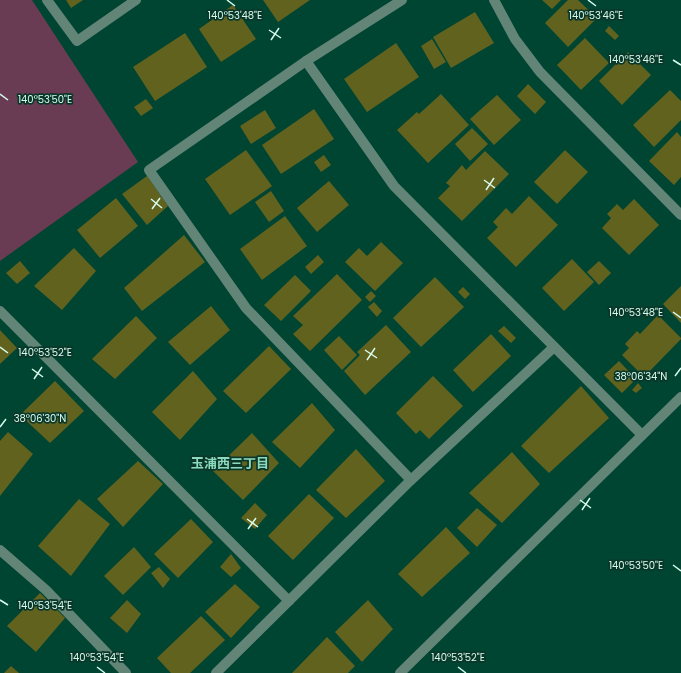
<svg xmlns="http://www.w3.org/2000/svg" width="681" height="673" viewBox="0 0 681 673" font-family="Poppins,'Noto Sans JP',sans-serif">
<rect width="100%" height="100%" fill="#004432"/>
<polygon fill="#6a3c53" points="0,0 32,0 138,162 0,261"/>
<g fill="#62621f">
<polygon points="66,0 83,0 71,8"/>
<polygon points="263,0 310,0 278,22"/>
<polygon points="542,0 561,0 552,9"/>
<polygon points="568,0 578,0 597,18 568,47 545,23"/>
<polygon points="233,5 256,39 221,62 199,29"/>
<polygon points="475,12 494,43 451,68 433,37"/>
<polygon points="609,26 619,36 615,40 605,31"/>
<polygon points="185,33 207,67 155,101 133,67"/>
<polygon points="585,38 609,63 581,90 557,65"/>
<polygon points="432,39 446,62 434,69 421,46"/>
<polygon points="396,43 419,77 367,112 344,79"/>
<polygon points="628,52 651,75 622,105 599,81"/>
<polygon points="528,84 546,102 535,114 517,96"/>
<polygon points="670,90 681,101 681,120 654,147 633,125"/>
<polygon points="441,94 469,125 428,163 397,130 417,112 419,114"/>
<polygon points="497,95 521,120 494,145 470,119"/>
<polygon points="146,99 153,108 141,116 134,107"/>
<polygon points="314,109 334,139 281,174 262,145"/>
<polygon points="265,110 276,128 251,144 240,126"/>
<polygon points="472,128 488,144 470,161 455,144"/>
<polygon points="677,132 681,137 681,177 674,185 649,161"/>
<polygon points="246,150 272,186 230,215 205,179"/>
<polygon points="565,150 588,172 557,204 534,182"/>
<polygon points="485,151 509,174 462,221 438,198 450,186 446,183 462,165 466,170"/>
<polygon points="324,155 331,165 321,172 314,162"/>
<polygon points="147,176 168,206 147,225 122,194"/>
<polygon points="329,181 349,205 317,232 297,208"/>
<polygon points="271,191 284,211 269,222 255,202"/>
<polygon points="529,196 558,225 516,267 487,238 498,227 493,222 506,208 512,214"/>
<polygon points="116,198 138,226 100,258 77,230"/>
<polygon points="634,199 659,225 629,255 602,228 611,218 607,214 617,204 623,210"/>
<polygon points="285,216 307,246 262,280 240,249"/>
<polygon points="184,235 205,262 142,311 124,288"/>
<polygon points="381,242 403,263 375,291 345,262 359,248 367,256"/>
<polygon points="74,248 96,271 62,310 34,286"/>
<polygon points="318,255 324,262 311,274 305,267"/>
<polygon points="572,259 594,282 564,311 542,288"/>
<polygon points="20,261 30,273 17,284 6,273"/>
<polygon points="599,261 611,273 599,285 587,272"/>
<polygon points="337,274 362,300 310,351 293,334 303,325 293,316"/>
<polygon points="295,275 311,291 281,321 264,305"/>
<polygon points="435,277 464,307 421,347 393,318"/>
<polygon points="681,286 681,323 663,304"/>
<polygon points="463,287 470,294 465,299 458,292"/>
<polygon points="371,291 376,296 370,302 365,297"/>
<polygon points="374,302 382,311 377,317 368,307"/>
<polygon points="211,306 230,330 190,365 168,342"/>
<polygon points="658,315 681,338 681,339 644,377 622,355 629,348 625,344 637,331 640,334"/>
<polygon points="136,316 157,338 115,379 92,359"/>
<polygon points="386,325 411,352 365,395 344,371 360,355 357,352"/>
<polygon points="504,326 516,338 511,343 498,331"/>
<polygon points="0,330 17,348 0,364"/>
<polygon points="491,334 511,356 473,392 453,370"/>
<polygon points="339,336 357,355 342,370 324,350"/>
<polygon points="269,346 291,369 246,413 223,391"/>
<polygon points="619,361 636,379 622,393 604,375"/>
<polygon points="193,371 217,399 180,440 152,412"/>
<polygon points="433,376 463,406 429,439 420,430 416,434 396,413"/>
<polygon points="55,381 84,411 50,443 20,415"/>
<polygon points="638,383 642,388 636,393 632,390"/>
<polygon points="581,386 609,418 549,473 521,446"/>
<polygon points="312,403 335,430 300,468 272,442"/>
<polygon points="8,432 33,454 0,496 0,441"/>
<polygon points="252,433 279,463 243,500 213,471"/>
<polygon points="356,449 385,481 346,518 316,490"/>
<polygon points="512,452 540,484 502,523 469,493"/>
<polygon points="138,461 163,484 123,527 97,499"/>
<polygon points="309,494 334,518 293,560 268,536"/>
<polygon points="79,499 110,524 71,576 38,546"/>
<polygon points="255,503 267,515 255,529 241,518"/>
<polygon points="477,508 497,525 477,547 457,528"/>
<polygon points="191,519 213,542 178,578 154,554"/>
<polygon points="446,527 470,553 422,597 398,574"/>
<polygon points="134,547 151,567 123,595 104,576"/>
<polygon points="231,554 241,568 231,577 220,567"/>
<polygon points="159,567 170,579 163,588 151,573"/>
<polygon points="235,584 260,607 231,638 205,612"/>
<polygon points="40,593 65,618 36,652 7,626"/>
<polygon points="127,600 141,614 127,633 110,618"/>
<polygon points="368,600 393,629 362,662 335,632"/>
<polygon points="201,616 225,640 190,673 171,673 157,658"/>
<polygon points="327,637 355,666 348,673 292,673"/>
<polygon points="11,666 19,673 4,673"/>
</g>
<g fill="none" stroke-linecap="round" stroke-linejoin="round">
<g stroke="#628577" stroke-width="10">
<polyline points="47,0 77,41 136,0"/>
<polyline points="402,0 306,61 149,170 246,308 411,480"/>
<polyline points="494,0 515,39 540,72 681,215"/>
<polyline points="306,61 394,186 642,435"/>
<polyline points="0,311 289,601"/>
<polyline points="0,550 46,590 126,673"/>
<polyline points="216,673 411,480 554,347"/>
<polyline points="400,673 681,397"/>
</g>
</g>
<path fill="none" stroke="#d6fcec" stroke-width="1.5" d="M227,0L235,6M588,0L596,6M269,30L281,38M271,40L279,28M673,60L681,65M0,94L8,100M484,180L495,188M486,190L494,178M151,199L162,208M152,209L160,198M673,312L681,318M0,347L8,353M365,350L377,358M367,360L375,348M32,369L43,377M675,376L681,368M34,379L42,367M0,427L6,419M580,500L591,508M582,510L590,498M247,519L258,527M248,529L256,518M673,565L681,571M0,600L8,605M97,667L105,673M458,667L466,673"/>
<g text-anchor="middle" stroke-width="3.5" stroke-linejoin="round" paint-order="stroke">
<g font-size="13" font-weight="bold" fill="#8cdabd" stroke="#0b372a">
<text x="230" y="468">玉浦西三丁目</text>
</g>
</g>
<g font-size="10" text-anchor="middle" fill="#d6fcec" stroke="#0b372a" stroke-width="3.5" stroke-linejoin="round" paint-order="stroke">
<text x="235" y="19">140°53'48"E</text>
<text x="596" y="19">140°53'46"E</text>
<text x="636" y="63">140°53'46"E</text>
<text x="45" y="103">140°53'50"E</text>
<text x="636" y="316">140°53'48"E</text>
<text x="45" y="356">140°53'52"E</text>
<text x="641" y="380">38°06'34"N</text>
<text x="40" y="422">38°06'30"N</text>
<text x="636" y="569">140°53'50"E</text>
<text x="45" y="609">140°53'54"E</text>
<text x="97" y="661">140°53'54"E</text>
<text x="458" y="661">140°53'52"E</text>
</g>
</svg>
